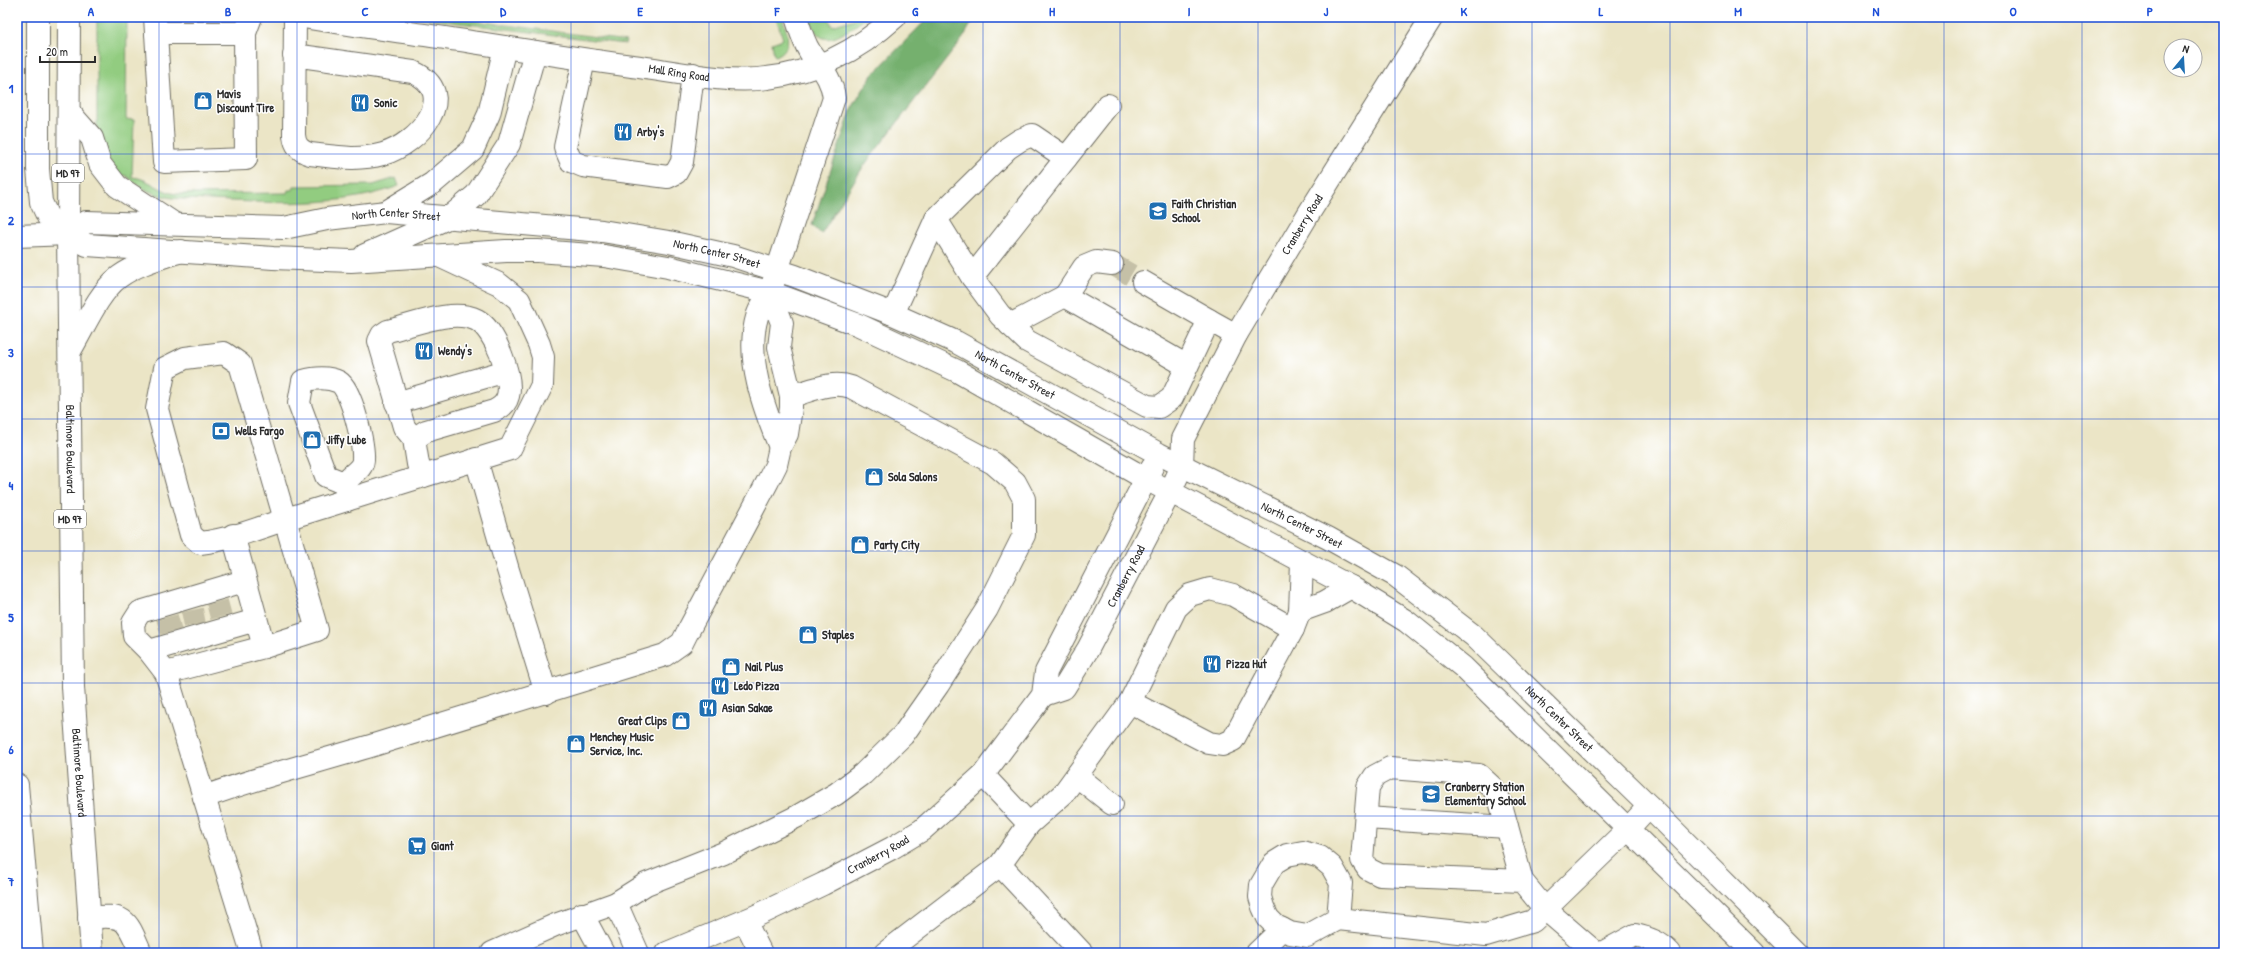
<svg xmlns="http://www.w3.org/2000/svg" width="2241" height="970" viewBox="0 0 2241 970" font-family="'Patrick Hand',sans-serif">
<rect width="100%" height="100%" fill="#fff"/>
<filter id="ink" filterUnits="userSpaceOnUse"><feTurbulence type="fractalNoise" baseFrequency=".025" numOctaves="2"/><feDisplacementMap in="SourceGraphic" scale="8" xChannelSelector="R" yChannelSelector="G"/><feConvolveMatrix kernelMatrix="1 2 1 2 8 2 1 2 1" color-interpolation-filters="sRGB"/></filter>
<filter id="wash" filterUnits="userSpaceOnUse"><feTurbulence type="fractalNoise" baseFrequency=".012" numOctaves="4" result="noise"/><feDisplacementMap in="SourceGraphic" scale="16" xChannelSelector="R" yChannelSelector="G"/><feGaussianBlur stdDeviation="0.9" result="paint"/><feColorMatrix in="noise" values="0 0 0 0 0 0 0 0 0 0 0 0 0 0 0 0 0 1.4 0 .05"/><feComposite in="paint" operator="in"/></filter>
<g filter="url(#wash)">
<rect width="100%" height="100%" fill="#ebe5c6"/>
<g fill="#92cc80" stroke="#5e7c56">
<path d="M97,17H127L126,119L134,120L132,177C149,178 160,192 176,194L287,193L288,190H293L294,186L373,185L396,178L399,186C331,211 256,201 184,199C160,198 143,191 125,175L121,178C109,164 100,144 97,126Z"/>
<polygon points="413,17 446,17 626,41 625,44"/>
<path d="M776,17H782C787,32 794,48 776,56L774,55L772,43L783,39Z"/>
<path d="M809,17H828L832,26L861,17H868C844,32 821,57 809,17Z"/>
</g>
<polygon fill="#75b06e" stroke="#506e4c" points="929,17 975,17 963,38 863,167 821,234 812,225 852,108 872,75"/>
</g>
<g filter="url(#ink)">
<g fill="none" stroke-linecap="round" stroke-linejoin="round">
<g stroke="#c5c0a7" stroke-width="22" stroke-dasharray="22 11" stroke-linecap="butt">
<polyline points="1112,264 1143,282"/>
<polyline points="217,602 221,617"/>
<polyline points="192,610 195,625"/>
<polyline points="167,617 171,632"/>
</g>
<defs>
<g id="minor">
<polyline points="155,17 164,162 246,159 245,33 251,17"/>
<path id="s1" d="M304,17C355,26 407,32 459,40C517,49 574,58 632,66C673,71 727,84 767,78C817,72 858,51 895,17"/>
<polyline points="156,33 245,33"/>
<path d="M294,55L413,72C462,94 418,144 383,154C357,161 337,157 310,154C300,151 295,146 294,135L295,17"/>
<polyline points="584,60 565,147 571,161 583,166 668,177 676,173 682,162 693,74"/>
<polyline points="1108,105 972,277 1000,315 1027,341 1147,406 1159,407 1172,398 1209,320 1236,335"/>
<polyline points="386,212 433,183 473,149 489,114 505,47"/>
<polyline points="936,219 972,277"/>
<polyline points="68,234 87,245 273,258 351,261 506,251 538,251 604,256 668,267 770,292 859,325 957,371 1146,479 1351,587 1406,621 1463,667 1754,953"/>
<path id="s2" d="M17,236L68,234L86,222L284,228L327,219L386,212L602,231L669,242L733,256L795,276L893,314L956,342L1159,454L1328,538L1396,576L1474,636L1649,806L1796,953"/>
<polyline points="365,255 450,217 476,195 509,144 535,52"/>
<polyline points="1143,282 1209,320"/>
<polyline points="1065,296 1084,267 1096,262 1112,264"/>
<polyline points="893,314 936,219 1008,148 1020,140 1032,135 1066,158"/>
<polyline points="1010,325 1065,296 1187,366"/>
<polyline points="396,403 506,371"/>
<path d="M414,439L426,431L494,411C501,408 506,404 508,396C513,377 495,330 477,320C453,308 413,325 388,331L382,335L379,341L404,427L414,439L418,464L423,476"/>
<path d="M780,447C764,409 745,358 757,317C759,308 766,300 770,292L834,98C832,78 821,68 810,52C803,41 800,29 796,17"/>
<polyline points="476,459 508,570 546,693"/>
<path d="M346,484L326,476L299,403L303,381C314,378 327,376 339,382C352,390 364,445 363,460C362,472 348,474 346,484C345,489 346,495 347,500"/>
<polyline points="233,535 264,647"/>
<polyline points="1302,563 1300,611 1325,602 1351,587"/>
<polyline points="244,581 140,612 133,623 134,636 149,651 166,673 252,953"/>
<polyline points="149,651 256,620"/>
<path d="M166,673L264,647L317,630L240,364L224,353L185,358L165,368L157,409L191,535L200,543C236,539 271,523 305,513C374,491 442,470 510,449L542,385L543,357L539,344L519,300L499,284L439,256"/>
<path id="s3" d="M1043,695L1064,688L1088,649L1170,492L1182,466L1183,439L1236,335L1309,213L1432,17"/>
<polyline points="1130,702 1176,608 1190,595 1210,589 1233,595 1293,629"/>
<polyline points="983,775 1029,824"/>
<polyline points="1077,776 1112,804"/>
<path d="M204,797C261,776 319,762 377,744C473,715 569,685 665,655L682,643L687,633L768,481L776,465L780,447L787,434L791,408V396L779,347L782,323L770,292"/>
<polyline points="1366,818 1507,827"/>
<polyline points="1000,865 1082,953"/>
<polyline points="1522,881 1380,875 1368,869 1362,860 1368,787 1375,776 1390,768 1479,775 1493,788 1500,801 1522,881 1545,909 1596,953"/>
<polyline points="616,903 638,953"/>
<polyline points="582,914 603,953"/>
<path d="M89,918C127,913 127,921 141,953"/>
<polyline points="1338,919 1341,883 1332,867 1320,857 1303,852 1287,855 1274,863 1261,885 1260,897 1263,907 1268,918 1276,926 1290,933 1307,936 1338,919 1486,935 1533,921 1628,829 1649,806"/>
<polyline points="745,921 761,953"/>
<path d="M492,953L555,925L616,903L646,884L724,853L798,816L836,794L863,774L903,735L938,685L987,609L1024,535V499L1015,482L993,463L851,387C832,380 810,391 791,396"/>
<path id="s4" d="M667,953L756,916L823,884L892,848L922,830L983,775L1043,695L1046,672L1152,467"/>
<polyline points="885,953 1000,865 1029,824 1063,794 1130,702 1209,743 1222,745 1233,740 1293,629 1300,611"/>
<polyline points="1257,953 1282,929"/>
<path d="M1602,953L1635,935C1649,938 1660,942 1670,953"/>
</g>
<g id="highway">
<polyline points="38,17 38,169 41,202 48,217 68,234"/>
<path id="s5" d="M69,17L68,234L73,687L92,953"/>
<polyline points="69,112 92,138 100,164 117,186 173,223"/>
<path d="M70,351C84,328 98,293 119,277C137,264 160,258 181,251"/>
<polyline points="17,785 32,953"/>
</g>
</defs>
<use href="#minor" stroke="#6e6c61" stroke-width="24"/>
<use href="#highway" stroke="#6e6c61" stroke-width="24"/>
<use href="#minor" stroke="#fff" stroke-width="22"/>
<use href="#highway" stroke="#fff" stroke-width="22"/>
</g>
</g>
<path fill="none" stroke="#1d4ed8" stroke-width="1" stroke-opacity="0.55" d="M159,17V953M297,17V953M434,17V953M571,17V953M709,17V953M846,17V953M983,17V953M1120,17V953M1258,17V953M1395,17V953M1532,17V953M1670,17V953M1807,17V953M1944,17V953M2082,17V953M17,154H2224M17,287H2224M17,419H2224M17,551H2224M17,683H2224M17,816H2224"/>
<defs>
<symbol id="shop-square" viewBox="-11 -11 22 22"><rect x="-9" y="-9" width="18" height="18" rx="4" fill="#1f6fb2" stroke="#fff"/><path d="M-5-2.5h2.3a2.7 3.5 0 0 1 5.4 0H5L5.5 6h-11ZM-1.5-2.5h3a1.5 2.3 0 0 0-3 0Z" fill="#fff"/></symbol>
<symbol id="restaurant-square" viewBox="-11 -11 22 22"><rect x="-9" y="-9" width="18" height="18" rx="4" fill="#1f6fb2" stroke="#fff"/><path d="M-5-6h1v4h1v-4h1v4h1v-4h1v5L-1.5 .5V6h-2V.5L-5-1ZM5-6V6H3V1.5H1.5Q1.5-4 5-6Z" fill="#fff"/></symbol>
<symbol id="school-square" viewBox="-11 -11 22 22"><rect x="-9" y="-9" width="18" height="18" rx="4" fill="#1f6fb2" stroke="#fff"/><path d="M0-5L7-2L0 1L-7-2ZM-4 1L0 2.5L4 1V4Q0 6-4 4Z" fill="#fff"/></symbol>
<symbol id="bank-square" viewBox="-11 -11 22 22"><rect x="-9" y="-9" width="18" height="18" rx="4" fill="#1f6fb2" stroke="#fff"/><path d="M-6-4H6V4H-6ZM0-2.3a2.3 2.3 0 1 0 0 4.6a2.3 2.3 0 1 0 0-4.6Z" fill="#fff"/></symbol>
<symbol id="supermarket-square" viewBox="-11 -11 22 22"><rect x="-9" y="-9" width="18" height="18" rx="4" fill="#1f6fb2" stroke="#fff"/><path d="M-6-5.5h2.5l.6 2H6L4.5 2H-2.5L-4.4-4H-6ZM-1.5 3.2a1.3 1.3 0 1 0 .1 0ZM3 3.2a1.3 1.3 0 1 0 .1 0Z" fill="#fff"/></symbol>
</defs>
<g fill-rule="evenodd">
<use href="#shop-square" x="192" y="90" width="22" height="22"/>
<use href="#restaurant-square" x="349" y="92" width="22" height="22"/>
<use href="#restaurant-square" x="612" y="121" width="22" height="22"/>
<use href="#school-square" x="1147" y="200" width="22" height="22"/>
<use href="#restaurant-square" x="413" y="340" width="22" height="22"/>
<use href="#bank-square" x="210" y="420" width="22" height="22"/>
<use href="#shop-square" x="301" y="429" width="22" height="22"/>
<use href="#shop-square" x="863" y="466" width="22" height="22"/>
<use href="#shop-square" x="849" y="534" width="22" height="22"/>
<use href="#shop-square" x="797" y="624" width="22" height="22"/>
<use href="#restaurant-square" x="1201" y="653" width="22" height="22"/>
<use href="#shop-square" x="720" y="656" width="22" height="22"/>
<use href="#restaurant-square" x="709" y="675" width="22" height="22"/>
<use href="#restaurant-square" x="697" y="697" width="22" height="22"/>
<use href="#shop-square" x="670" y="710" width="22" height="22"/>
<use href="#shop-square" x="565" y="733" width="22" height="22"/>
<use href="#school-square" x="1420" y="783" width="22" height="22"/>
<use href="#supermarket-square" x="406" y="835" width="22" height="22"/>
</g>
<g text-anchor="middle" stroke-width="3" stroke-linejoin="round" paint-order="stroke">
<g fill="#fff" stroke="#6b6b6b" stroke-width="1">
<rect x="52" y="164" width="32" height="18" rx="3"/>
<rect x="54" y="510" width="32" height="18" rx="3"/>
</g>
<g font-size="11" font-weight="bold" fill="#2b2b2b">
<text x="68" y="177">MD 97</text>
<text x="70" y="523">MD 97</text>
</g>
<g font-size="12" fill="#2b2b2b" stroke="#fff">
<text dy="4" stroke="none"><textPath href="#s1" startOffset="379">Mall Ring Road</textPath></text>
<text dy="4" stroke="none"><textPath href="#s2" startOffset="384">North Center Street</textPath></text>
<text dy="4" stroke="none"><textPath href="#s3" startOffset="546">Cranberry Road</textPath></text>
<text dy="4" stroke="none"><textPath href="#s2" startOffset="708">North Center Street</textPath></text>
<text dy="4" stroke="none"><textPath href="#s2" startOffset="1031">North Center Street</textPath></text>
<text dy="4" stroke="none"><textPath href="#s5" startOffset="432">Baltimore Boulevard</textPath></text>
<text dy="4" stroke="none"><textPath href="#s2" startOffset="1355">North Center Street</textPath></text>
<text dy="4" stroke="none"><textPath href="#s3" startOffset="150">Cranberry Road</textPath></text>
<text dy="4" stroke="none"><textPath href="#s2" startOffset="1679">North Center Street</textPath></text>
<text dy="4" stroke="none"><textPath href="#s5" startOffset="756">Baltimore Boulevard</textPath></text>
<text dy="4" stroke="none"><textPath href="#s4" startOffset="233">Cranberry Road</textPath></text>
</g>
<g font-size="12" font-weight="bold" fill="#2b2b2b" stroke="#fff" text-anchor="start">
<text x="217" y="98">Mavis<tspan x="217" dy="14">Discount Tire</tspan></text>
<text x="374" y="107">Sonic</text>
<text x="637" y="136">Arby's</text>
<text x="1172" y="208">Faith Christian<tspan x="1172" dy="14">School</tspan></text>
<text x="438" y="355">Wendy's</text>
<text x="235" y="435">Wells Fargo</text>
<text x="326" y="444">Jiffy Lube</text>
<text x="888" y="481">Sola Salons</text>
<text x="874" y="549">Party City</text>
<text x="822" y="639">Staples</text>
<text x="1226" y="668">Pizza Hut</text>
<text x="745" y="671">Nail Plus</text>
<text x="734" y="690">Ledo Pizza</text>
<text x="722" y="712">Asian Sakae</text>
<text x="667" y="725" text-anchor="end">Great Clips</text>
<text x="590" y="741">Menchey Music<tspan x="590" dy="14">Service, Inc.</tspan></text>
<text x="1445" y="791">Cranberry Station<tspan x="1445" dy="14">Elementary School</tspan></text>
<text x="431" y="850">Giant</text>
</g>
</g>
<rect width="2241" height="970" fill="none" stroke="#fff" stroke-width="44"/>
<g transform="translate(2183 58) rotate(18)"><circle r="19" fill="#ffffff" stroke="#aaaaaa"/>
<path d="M0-3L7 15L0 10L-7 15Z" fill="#1f6fb2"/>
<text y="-6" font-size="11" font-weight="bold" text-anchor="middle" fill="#2b2b2b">N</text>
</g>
<path d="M40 56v6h55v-6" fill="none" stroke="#2b2b2b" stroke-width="2"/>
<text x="46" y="56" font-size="12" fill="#2b2b2b" stroke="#ffffff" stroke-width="3" paint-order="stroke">20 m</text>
<rect x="22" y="22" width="2197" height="926" fill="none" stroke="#1d4ed8" stroke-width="1.5"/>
<g font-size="13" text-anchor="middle" font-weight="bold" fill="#1d4ed8">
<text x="91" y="16">A</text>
<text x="228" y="16">B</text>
<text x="365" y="16">C</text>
<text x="503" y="16">D</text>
<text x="640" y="16">E</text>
<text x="777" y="16">F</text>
<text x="915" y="16">G</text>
<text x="1052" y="16">H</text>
<text x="1189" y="16">I</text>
<text x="1326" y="16">J</text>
<text x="1464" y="16">K</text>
<text x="1601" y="16">L</text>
<text x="1738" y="16">M</text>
<text x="1876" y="16">N</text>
<text x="2013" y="16">O</text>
<text x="2150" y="16">P</text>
<text x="11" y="93">1</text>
<text x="11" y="225">2</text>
<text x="11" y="357">3</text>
<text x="11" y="490">4</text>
<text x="11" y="622">5</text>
<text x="11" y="754">6</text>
<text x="11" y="886">7</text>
</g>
</svg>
